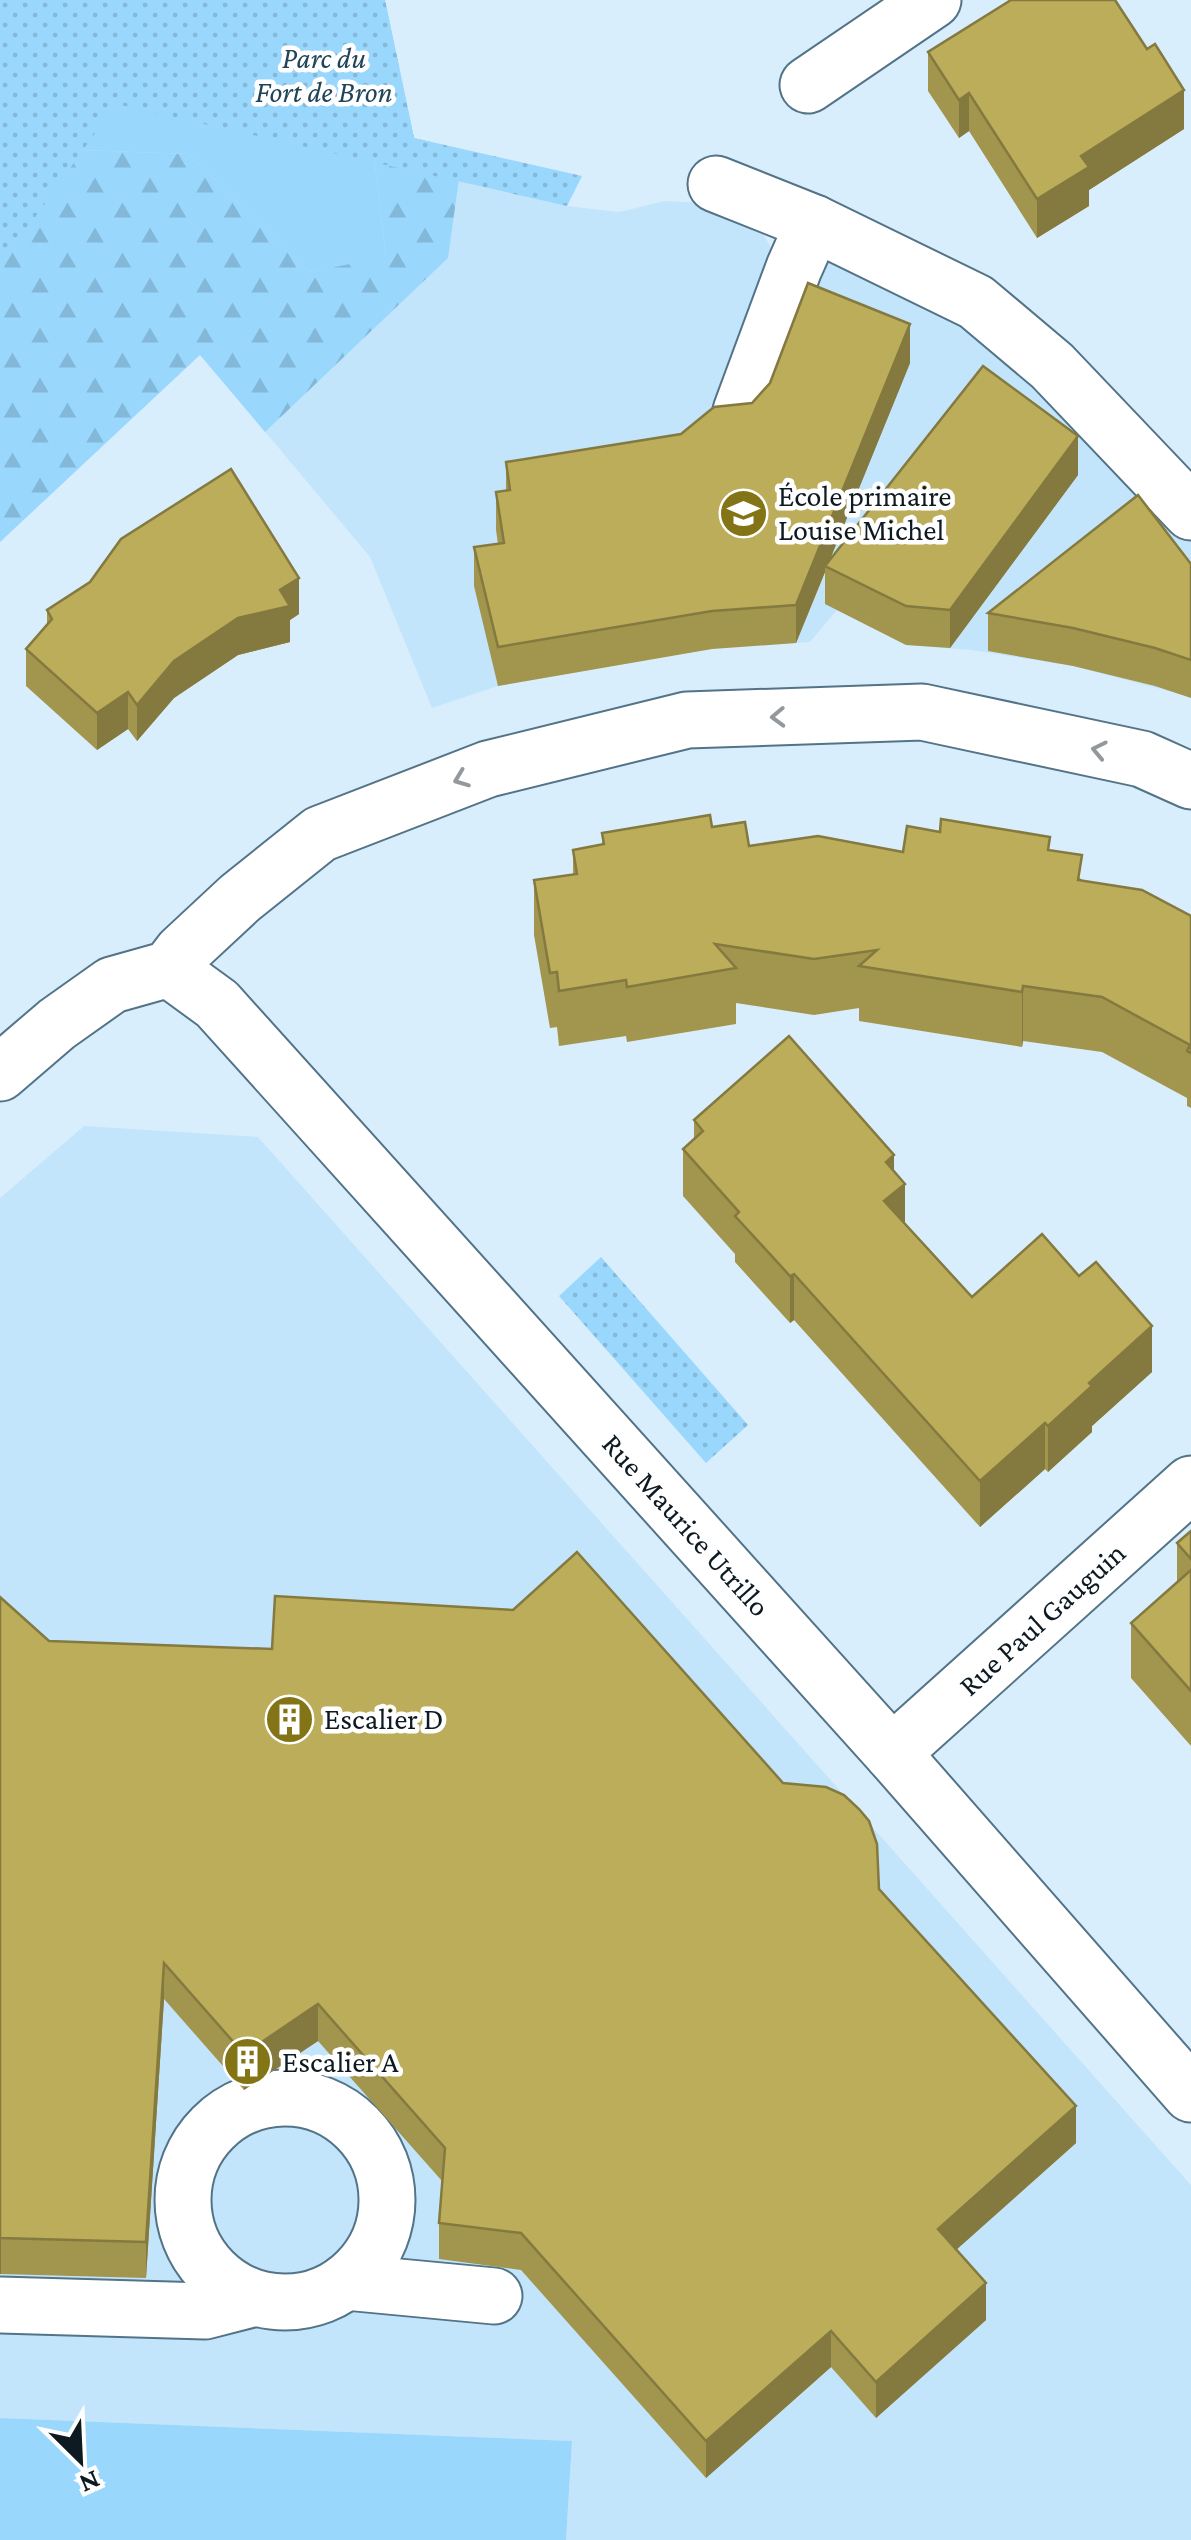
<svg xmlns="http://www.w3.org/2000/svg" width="1191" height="2540" viewBox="0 0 1191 2540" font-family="'Crimson Pro',serif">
<defs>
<pattern id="forest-firs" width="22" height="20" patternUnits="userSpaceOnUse" patternTransform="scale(2.5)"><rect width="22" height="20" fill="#99d7fd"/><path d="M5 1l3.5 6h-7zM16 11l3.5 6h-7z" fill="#83b8d9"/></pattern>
<pattern id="park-dots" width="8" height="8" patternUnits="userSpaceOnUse" patternTransform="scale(2.5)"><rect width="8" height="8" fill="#99d7fd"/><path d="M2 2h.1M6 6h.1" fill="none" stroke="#83b8d9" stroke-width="1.8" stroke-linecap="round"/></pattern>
</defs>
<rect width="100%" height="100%" fill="#d9eefc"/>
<g fill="#c3e5fb">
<polygon points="115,104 567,206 619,212 665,201 704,203 755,219 778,261 826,257 999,343 1191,538 1191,697 1073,666 971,650 906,645 837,610 810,642 712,649 564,672 498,686 432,708 370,557 200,354 0,542 0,266"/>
<polygon points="84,1126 258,1137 1191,2185 1191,2540 566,2540 572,2441 0,2418 0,1198"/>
</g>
<g fill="#99d7fd">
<polygon points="31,0 369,114 386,258 309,272 188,154 81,150"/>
<polygon points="0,2418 572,2441 566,2540 0,2540"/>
</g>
<polygon fill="url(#forest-firs)" points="0,0 81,150 188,154 309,272 386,257 369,114 385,0 414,138 463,150 448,258 265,432 200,355 0,542"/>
<g fill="url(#park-dots)">
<polygon points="0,0 385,0 414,138 582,176 567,206 116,104 0,266"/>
<polygon points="601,1257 748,1425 706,1463 559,1296"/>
</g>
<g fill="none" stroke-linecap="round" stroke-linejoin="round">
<defs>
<g id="minor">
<polyline points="808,85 933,0"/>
<polyline points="716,184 814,223 976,302 1052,366 1191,512"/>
<polyline points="741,411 794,268 814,223"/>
<polyline points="169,969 217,1004 892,1753 1191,2094"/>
<polyline points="0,1073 57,1024 112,985 169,969 182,952 240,898 320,834 488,769 687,720 922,712 1142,759 1191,781"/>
<polyline points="892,1753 1191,1484"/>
<circle cx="285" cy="2200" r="102"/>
<polyline points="346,2282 494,2296"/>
<polyline points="0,2305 205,2311 252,2299"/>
</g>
</defs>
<use href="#minor" stroke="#537387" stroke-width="59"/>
<use href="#minor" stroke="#fff" stroke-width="55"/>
</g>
<g fill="#a2954d">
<polygon points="928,52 1184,129 1089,190 1089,206 1037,238 969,131 959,138 928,91"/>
<polygon points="910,363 830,559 1078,475 950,648 906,645 825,604 825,572 796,643 712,649 498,686 474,586 474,547 498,544 496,530 496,492 506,491 506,462 681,434 752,403"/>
<polygon points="1191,564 1191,698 1155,686 1073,666 988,651 988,613"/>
<polygon points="47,610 299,614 290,620 290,642 238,655 174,698 137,741 128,729 97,750 26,686 26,649 47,625"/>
<polygon points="712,827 749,846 903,852 1050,850 1082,880 1191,916 1191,1108 1187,1106 1187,1098 1102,1052 1023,1041 1022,1047 859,1021 859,1008 814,1015 736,1003 736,1024 627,1042 626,1036 559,1046 557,1027 550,1028 534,935 534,880 573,874 573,850 602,845 602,833"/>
<polygon points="694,1120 894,1172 905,1224 972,1297 1152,1372 1092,1426 1092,1432 1048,1472 1045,1469 980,1527 794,1320 790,1323 735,1262 735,1254 683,1196 683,1149 694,1140"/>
<polygon points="1191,1531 1191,1746 1131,1678 1131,1623 1177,1582 1177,1543"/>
<polygon points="0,1597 49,1641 783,1783 879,1889 1076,2143 956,2250 986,2320 876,2418 831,2367 706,2478 521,2270 439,2259 439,2223 442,2181 318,2041 244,2090 164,1999 146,2278 0,2274"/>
</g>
<g fill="#84793f">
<polygon points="1184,90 1184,129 1089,190 1089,206 1037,238 1037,199 1081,156"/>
<polygon points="969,93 969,131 959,138 959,100"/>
<polygon points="910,324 910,363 827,567 825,566 825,572 796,643 796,605"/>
<polygon points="1078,436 1078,475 950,648 950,610"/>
<polygon points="299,578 299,614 290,620 290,642 238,655 174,698 137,741 137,705 174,661"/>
<polygon points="128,692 128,729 97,750 97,713"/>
<polygon points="1023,986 1023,1041 1022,1047 1022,992"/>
<polygon points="894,1155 894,1193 905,1184 905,1230 884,1201 886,1162"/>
<polygon points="794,1274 794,1320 790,1323 790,1276"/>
<polygon points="1152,1326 1152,1372 1092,1426 1092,1432 1048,1472 1048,1426 1089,1383"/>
<polygon points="1045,1423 1045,1469 980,1527 980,1481"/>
<polygon points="164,1963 164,1999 146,2278 146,2242"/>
<polygon points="318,2004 318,2041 244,2090 244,2054"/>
<polygon points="1076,2106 1076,2143 938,2266 938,2229"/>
<polygon points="1,2237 1,2274 0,2274 0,2238"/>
<polygon points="986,2283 986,2320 876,2418 876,2382"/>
<polygon points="831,2331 831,2367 706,2478 706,2441"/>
</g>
<g fill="#bcad5a" stroke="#84793f" stroke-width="2.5">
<polygon points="1011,0 1115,0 1147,49 1155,44 1184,90 1081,156 1089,167 1037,199 969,93 959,100 928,52"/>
<polygon points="808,283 910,324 796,605 712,611 498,647 474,547 504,543 496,492 510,490 506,462 681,434 714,407 752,403 770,383"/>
<polygon points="983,366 1078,436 950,610 906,606 825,566"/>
<polygon points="231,469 299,578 280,590 290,606 238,618 174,661 137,705 128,692 97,713 26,649 52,619 47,610 90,582 121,539"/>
<polygon points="1138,495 1191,564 1191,660 1155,648 1073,628 988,613"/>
<polygon points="710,815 712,827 745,822 749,846 818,836 903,852 907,826 940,832 941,819 1050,837 1048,850 1082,855 1078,880 1142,890 1191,916 1191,1053 1187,1051 1190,1045 1102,997 1023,986 1022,992 859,966 877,950 814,959 715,944 736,968 627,987 626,980 559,991 557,972 550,973 534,880 577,874 573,850 604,844 602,833"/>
<polygon points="789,1036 894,1155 886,1162 905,1184 884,1201 972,1297 1042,1234 1079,1276 1096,1262 1152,1326 1089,1383 1092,1386 1048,1426 1045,1423 980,1481 794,1274 790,1276 735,1216 739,1212 683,1149 703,1131 694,1120"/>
<polygon points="1191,1531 1191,1559 1177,1543"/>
<polygon points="577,1552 783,1783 826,1787 844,1795 859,1809 869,1821 877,1844 879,1889 1076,2106 938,2229 986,2283 876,2382 831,2331 706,2441 521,2233 439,2223 445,2148 318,2004 244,2054 164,1963 146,2242 0,2238 0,1597 49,1641 272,1649 275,1596 513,1610"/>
<polygon points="1191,1570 1191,1691 1131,1623"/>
</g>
<defs><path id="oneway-chevron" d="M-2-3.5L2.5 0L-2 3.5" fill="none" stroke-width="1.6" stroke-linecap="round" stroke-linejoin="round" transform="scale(2.5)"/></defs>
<g stroke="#92989c">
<use href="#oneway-chevron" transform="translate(778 717) rotate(178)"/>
<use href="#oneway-chevron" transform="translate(1099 750) rotate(-168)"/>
<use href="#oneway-chevron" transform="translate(461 779) rotate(159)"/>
</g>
<defs>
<symbol id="school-disc" viewBox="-11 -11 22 22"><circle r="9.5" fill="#837416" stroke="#fff"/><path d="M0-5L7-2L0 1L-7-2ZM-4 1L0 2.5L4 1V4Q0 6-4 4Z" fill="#fff"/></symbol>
<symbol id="building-disc" viewBox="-11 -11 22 22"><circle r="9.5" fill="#837416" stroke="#fff"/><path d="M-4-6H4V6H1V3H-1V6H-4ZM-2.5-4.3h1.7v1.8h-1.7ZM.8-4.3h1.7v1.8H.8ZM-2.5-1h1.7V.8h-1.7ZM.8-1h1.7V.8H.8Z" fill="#fff"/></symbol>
</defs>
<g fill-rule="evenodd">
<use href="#school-disc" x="716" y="486" width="55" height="55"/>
<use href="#building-disc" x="262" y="1692" width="55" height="55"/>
<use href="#building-disc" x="220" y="2034" width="55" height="55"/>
</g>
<g text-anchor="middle" stroke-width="9" stroke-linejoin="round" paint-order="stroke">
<g font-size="30" font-style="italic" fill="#204458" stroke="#fff">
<text x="324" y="68">Parc du<tspan x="324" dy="34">Fort de Bron</tspan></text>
</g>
<g font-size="30" fill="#0d1a22" stroke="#fff" text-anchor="start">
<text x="778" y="506">École primaire<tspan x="778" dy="34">Louise Michel</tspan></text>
<text x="324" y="1729">Escalier D</text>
<text x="282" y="2072">Escalier A</text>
</g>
<g font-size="30" fill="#0d1a22" stroke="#fff">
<text transform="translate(686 1525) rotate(48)" y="10">Rue Maurice Utrillo</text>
<text transform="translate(1042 1619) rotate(-42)" y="10">Rue Paul Gauguin</text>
</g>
</g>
<g transform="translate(80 2460) rotate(156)" stroke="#ffffff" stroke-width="8" paint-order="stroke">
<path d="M0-8L18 38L0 25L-18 38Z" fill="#0d1a22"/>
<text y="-15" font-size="28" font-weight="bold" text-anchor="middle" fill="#0d1a22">N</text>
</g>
</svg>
